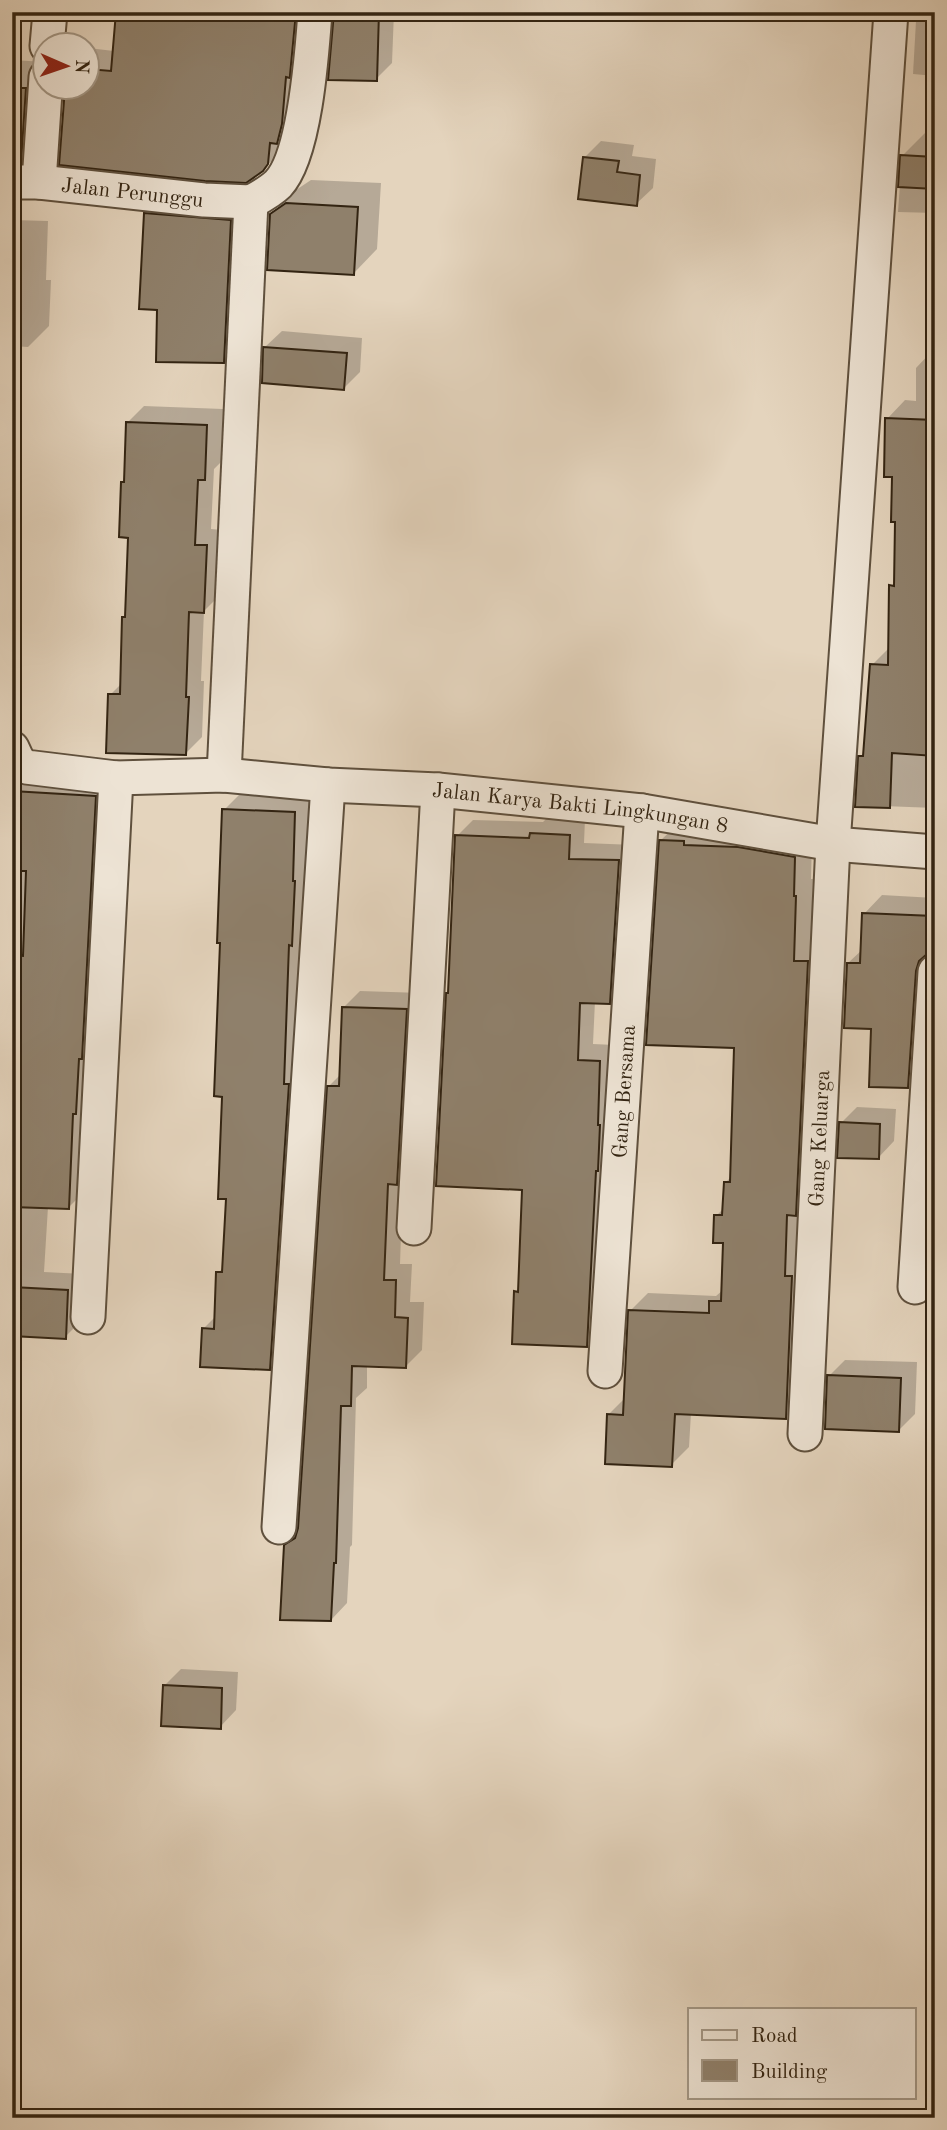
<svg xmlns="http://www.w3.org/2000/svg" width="947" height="2130" viewBox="0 0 947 2130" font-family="'Old Standard TT',serif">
<rect width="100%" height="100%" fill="#e4d4bd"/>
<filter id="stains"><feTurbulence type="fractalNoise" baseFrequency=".00286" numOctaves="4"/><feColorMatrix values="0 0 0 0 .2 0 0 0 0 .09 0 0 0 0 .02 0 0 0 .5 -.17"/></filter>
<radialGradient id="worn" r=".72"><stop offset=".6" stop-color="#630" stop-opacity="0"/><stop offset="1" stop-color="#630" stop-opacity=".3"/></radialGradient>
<g fill="#0003">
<polygon points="117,12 312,12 282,150 262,171 61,163 66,88 88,88 88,48 114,51"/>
<polygon points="336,12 394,12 392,63 376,79"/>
<polygon points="925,12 935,12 935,76 913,74 916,21"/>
<polygon points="12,60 46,62 40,141 20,161 12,162"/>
<polygon points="925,133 935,133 935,213 898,212 902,156"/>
<polygon points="601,141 634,145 632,156 656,159 653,188 636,204 584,158"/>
<polygon points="311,180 381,183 377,249 354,273 271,214 296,190"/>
<polygon points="167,192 252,199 245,340 223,362 159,308 145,214"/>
<polygon points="12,220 48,221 46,280 51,280 49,326 28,347 12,346"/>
<polygon points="282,331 362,338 360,372 344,388 265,347"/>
<polygon points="934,349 935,808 857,805 860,757 865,752 872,665 890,647 891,586 896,581 897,521 894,476 887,419 905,400 916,401 916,368"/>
<polygon points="144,406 223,409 221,462 214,469 211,529 222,530 220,595 204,611 201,681 204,681 202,737 185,754 110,695 122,683 124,617 127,615 130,536 122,483 125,480 127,423"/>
<polygon points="12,774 112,780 85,1191 68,1208 48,1207 44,1272 84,1274 82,1320 65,1337 12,1335 12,1062 18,1062 22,993 12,993"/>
<polygon points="242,792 312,794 287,1350 269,1368 203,1329 216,1316 218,1273 224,1267 227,1198 224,1095 224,810"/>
<polygon points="548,817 585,819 584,843 635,845 626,986 609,1002 595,1001 593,1044 615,1045 603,1329 587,1345 515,1292 520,1287 524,1188 449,992 457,836 473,820 543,822"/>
<polygon points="679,823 812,840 811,879 813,879 811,944 825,944 804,1399 786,1417 691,1413 689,1447 671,1465 608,1415 626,1397 630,1311 648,1293 716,1296 723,1290 724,1242 716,1216 725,1207 726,1182 731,1177 736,1046 661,840"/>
<polygon points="882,895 935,898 935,952 926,1068 908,1087 873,1028 848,963 863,949 864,914"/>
<polygon points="360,991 422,993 403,1177 400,1264 412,1264 410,1302 424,1302 422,1350 406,1366 367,1365 367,1388 356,1398 352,1545 350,1547 347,1603 331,1620 286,1546 298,1534 329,1086 341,1074 344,1007"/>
<polygon points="857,1107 896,1109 894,1141 878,1158 841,1123"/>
<polygon points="845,1360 917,1362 915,1414 899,1430 829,1376"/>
<polygon points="181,1669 238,1672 236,1710 220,1727 164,1686"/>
</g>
<g fill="#8f806b" stroke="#332412" stroke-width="2">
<polygon points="116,12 296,12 290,75 290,78 286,77 282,124 277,144 270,143 268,164 263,171 246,183 205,181 59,165 65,88 88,88 88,69 111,71"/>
<polygon points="334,12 379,12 377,81 328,80"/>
<polygon points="12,88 26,88 21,163 12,163"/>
<polygon points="900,155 935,157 935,189 898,187"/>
<polygon points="583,157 619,161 617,172 640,175 637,206 578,199"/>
<polygon points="286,203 358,207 354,275 267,270 270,214"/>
<polygon points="144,213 231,220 224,363 156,362 157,310 139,309"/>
<polygon points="263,347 347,353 344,390 262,383"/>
<polygon points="885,418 935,420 935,756 892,753 890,808 855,807 858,756 863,756 870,664 888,665 889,585 894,586 895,522 891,522 892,477 884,477"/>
<polygon points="126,422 207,425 205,480 198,480 195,545 207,545 204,613 189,612 186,697 189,697 186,755 106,753 108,694 120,694 122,617 125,617 128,538 119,537 121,482 124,482"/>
<polygon points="12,791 96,796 82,1059 79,1059 76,1114 73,1114 69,1209 12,1207 12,1079 16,1079 20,995 12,995 12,955 23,956 26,871 12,871"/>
<polygon points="222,809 295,812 293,881 295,881 292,946 289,945 284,1084 289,1084 270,1370 200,1367 202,1328 214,1329 216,1272 222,1272 226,1199 218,1199 222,1097 214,1096 220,943 217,943"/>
<polygon points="530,833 570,835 569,859 619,860 610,1004 580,1003 578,1060 600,1061 598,1125 600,1125 598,1171 596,1171 587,1347 512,1344 514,1291 518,1292 522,1190 436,1186 446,993 448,993 455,835 529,838"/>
<polygon points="659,840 684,841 684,845 738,847 795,857 794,896 796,896 794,961 808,961 796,1216 787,1215 785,1276 792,1276 786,1419 675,1414 672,1467 605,1464 607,1414 623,1415 628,1310 709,1313 709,1301 721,1301 723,1243 713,1243 714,1215 722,1215 724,1182 730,1182 734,1048 646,1045"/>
<polygon points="862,913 934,916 932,954 926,955 919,961 916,971 908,1088 869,1087 871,1029 844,1028 847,963 860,963"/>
<polygon points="342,1007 407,1009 397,1185 388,1184 384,1280 396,1280 395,1317 408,1318 406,1368 352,1366 351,1406 341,1406 336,1563 334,1563 331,1621 280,1620 284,1545 295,1538 298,1528 327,1086 339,1086"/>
<polygon points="839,1122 880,1124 879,1159 837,1158"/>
<polygon points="12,1287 68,1290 66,1339 12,1336"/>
<polygon points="827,1375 901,1378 899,1432 825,1429"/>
<polygon points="163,1685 222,1688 221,1729 161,1726"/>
</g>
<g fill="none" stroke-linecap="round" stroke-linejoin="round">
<defs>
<g id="minor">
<polyline points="47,46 50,12"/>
<path id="s1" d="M12,182H39L204,200L251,202"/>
<polyline points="39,182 46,77"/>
<path d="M251,202C260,197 271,191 278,184C305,156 312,53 315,12"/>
<path id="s2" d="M12,748L18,761L26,767L116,778L224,775L328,785L438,790L642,811L833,844L935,852"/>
<polyline points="224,775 251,202"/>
<polyline points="414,1228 438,790"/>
<polyline points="915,1287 935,972"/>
<polyline points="88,1317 116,778"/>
<path id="s3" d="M605,1371L642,811"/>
<path id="s4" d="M805,1434L833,844L891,12"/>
<polyline points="279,1527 328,785"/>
</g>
</defs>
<use href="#minor" stroke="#5f503d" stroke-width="37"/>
<use href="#minor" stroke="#ede3d4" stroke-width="33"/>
</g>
<g text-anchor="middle" stroke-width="6" stroke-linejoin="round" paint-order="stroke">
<g font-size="21" fill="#332412" stroke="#ede3d4">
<text dy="7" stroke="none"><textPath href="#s1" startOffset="121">Jalan Perunggu</textPath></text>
<text dy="7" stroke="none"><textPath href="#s2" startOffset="581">Jalan Karya Bakti Lingkungan 8</textPath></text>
<text dy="7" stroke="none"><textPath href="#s3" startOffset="280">Gang Bersama</textPath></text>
<text dy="7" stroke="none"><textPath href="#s4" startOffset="296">Gang Keluarga</textPath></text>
</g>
</g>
<rect width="947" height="2130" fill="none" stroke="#e4d4bd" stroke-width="42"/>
<rect x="14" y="14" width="919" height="2102" fill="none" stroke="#332412" stroke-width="3.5"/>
<rect x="21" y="21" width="905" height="2088" fill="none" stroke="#332412" stroke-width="2"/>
<rect x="688" y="2008" width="228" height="91" fill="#ede3d4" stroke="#a39786" stroke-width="2"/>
<rect x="702" y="2030" width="35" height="10" fill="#ede3d4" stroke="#a39786" stroke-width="2"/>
<text x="751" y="2042" font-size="21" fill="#332412">Road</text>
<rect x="702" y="2060" width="35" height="21" fill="#8f806b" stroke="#a39786" stroke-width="2"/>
<text x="751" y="2078" font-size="21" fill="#332412">Building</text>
<g transform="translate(66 66) rotate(92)"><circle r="33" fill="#ede3d4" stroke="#a39786" stroke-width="2"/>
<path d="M0-5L12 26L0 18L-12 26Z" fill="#8f2418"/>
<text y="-10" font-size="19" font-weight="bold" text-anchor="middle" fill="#332412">N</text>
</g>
<rect width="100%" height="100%" filter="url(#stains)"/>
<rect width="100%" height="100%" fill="url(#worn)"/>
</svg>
